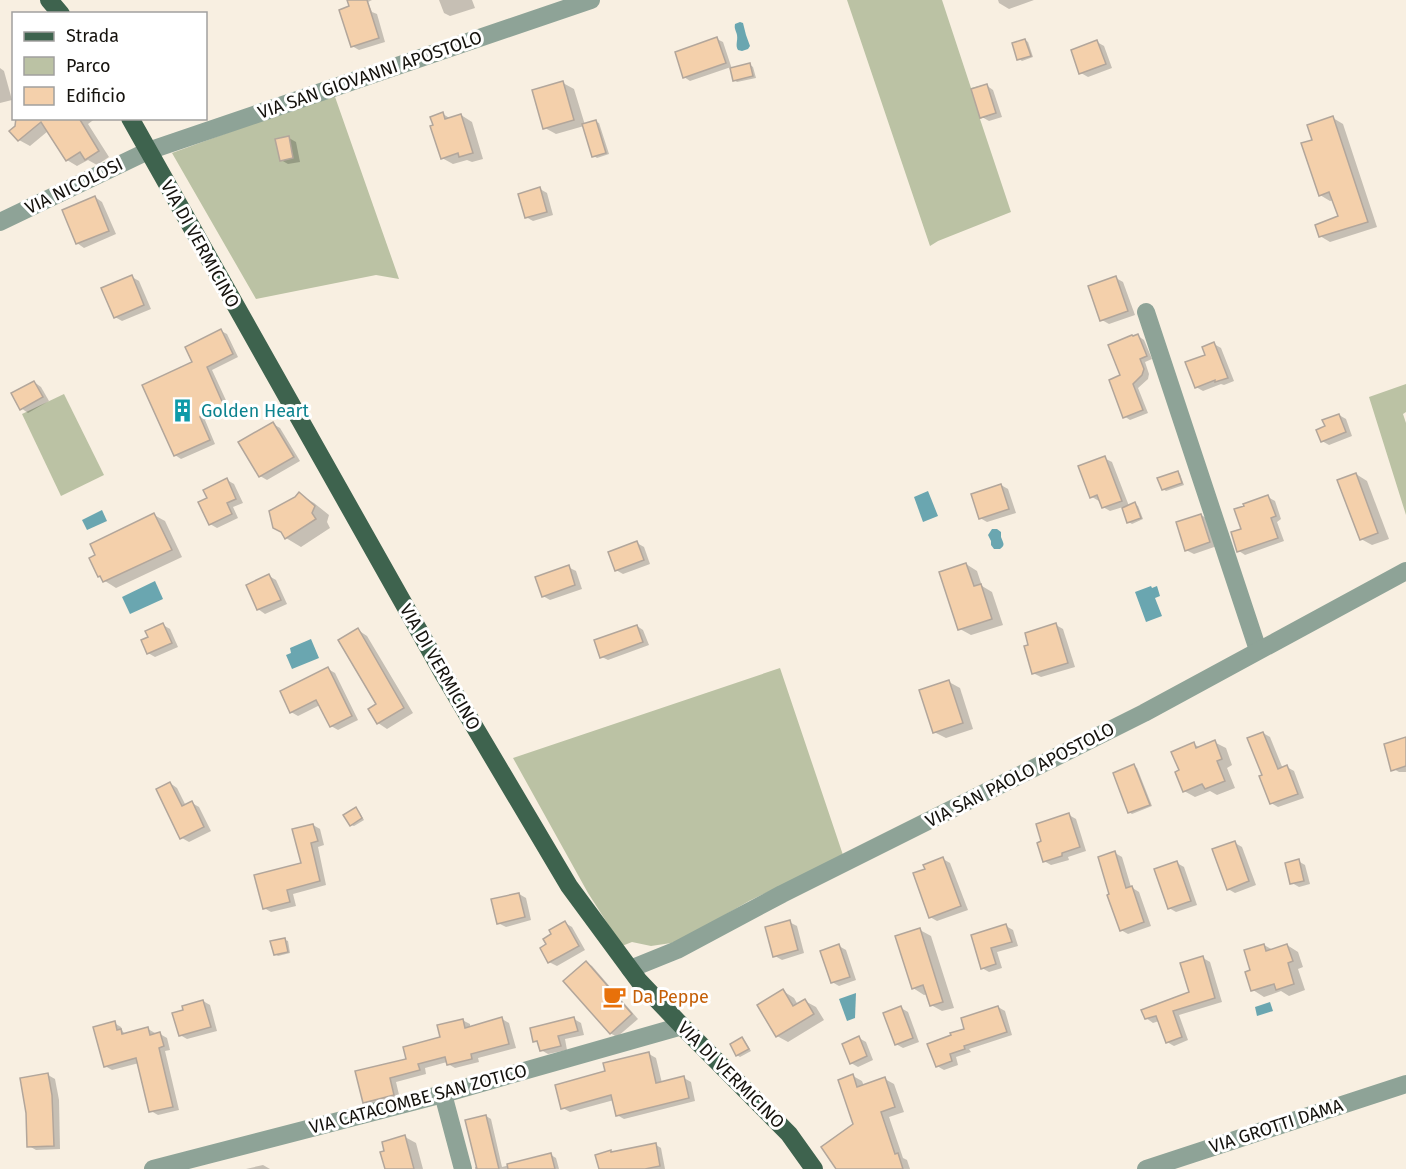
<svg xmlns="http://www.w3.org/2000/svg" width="1406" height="1169" viewBox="0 0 1406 1169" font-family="'Fira Sans',sans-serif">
<rect width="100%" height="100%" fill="#f8efe1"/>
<g fill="#bbc2a4">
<polygon points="847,0 942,0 971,88 987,84 996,113 980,119 1011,212 938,241 930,246"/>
<polygon points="334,94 399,279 376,275 256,299 172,153"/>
<polygon points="1406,384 1406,412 1403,414 1406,423 1406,515 1369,397"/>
<polygon points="64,394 104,475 61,496 22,414"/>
<polygon points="780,668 843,855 749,901 678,942 651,946 632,942 622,946 588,893 513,758"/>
</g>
<g fill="#6aa6b0">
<path d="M740,22L743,23L746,35L750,46L748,49L742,51L738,50C735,45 738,41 737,35C736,30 734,29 735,24Z"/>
<polygon points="928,491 938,516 923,522 914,497"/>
<polygon points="102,510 107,521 87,530 82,520"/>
<path d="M992,529H997L1001,532C1001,534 1001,536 1001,537C1003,543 1006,545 1000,549H994L991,545V541L988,535Z"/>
<polygon points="155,581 163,599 130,614 122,597"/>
<polygon points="1151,586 1152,588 1157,586 1160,596 1155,598 1162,616 1146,622 1135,592"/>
<polygon points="311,639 319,658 292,669 286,655 291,653 290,648"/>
<polygon points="856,993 855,1018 847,1021 839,999"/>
<polygon points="1270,1002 1273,1011 1257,1016 1255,1007"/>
</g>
<g fill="#0003">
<polygon points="348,0 372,0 368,2 372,12 377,14 385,42 359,50 352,46 351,7"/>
<polygon points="439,0 472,0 475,8 450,16 444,13"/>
<polygon points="998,0 1034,0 1009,9 999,3"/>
<polygon points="717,39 723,42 732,69 750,65 753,67 756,78 737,82 734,80 731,67 690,81 684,77"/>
<polygon points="1025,40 1028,42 1033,57 1022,61 1019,59"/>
<polygon points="1097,42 1104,46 1112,68 1088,77 1081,73"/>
<polygon points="0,68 4,71 12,100 0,103"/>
<polygon points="563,83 574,89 585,125 596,122 599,123 609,154 597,158 594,156 584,126 556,134 545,128"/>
<polygon points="986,85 993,90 1002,117 989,121 982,117"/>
<polygon points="443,114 451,119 461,115 472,122 483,159 472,162 467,160 453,164 442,158"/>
<polygon points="18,118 96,118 88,124 109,157 97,165 88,160 77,166 67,160 48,131 30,146 19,140 11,131 17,126"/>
<polygon points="1333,118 1343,124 1377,227 1330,242 1320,236 1340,217 1334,200 1330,201 1320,195 1314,141"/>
<polygon points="289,138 296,142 300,162 288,164 281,160"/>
<polygon points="540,189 547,193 553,215 533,221 526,217"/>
<polygon points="95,197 102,202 116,234 84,248 77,243"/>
<polygon points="132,277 139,281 151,309 122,321 115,317"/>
<polygon points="1116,278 1123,282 1135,315 1109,324 1102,320"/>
<polygon points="221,331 227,334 238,357 212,370 230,409 205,420 215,444 181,459 175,455 195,363"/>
<polygon points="1138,336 1144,340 1152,359 1145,362 1149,374 1148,379 1138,388 1148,413 1130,420 1124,416"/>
<polygon points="1214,344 1221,348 1234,381 1224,385 1221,384 1203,391 1196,387 1207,355"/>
<polygon points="34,382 41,387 49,401 28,413 21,408"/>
<polygon points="1339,415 1346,419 1352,436 1329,445 1322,441"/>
<polygon points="273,424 280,428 300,461 267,480 260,476"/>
<polygon points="1104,458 1112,462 1129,506 1135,504 1138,506 1143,519 1132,524 1129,522 1123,507 1110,511 1103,507 1101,500 1099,501 1092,497"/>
<polygon points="1177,472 1180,474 1184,485 1166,491 1163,489"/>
<polygon points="1356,474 1367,481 1389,539 1372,545 1361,539"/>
<polygon points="227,480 234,484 243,503 233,507 238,518 217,528 210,524 209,498"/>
<polygon points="1001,485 1008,489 1016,513 987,522 980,518"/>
<polygon points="299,494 314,503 329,515 327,522 330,528 301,547 286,538 282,531 296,498"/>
<polygon points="1268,497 1275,501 1281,519 1277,522 1284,541 1245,555 1239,551 1243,530"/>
<polygon points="154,515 165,521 182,557 116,588 105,581 99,576"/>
<polygon points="1201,515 1208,519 1217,546 1194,554 1186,550"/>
<polygon points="637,543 644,547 650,564 623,574 616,570"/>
<polygon points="966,564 977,571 982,586 992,592 1003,625 971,635 960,629"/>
<polygon points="568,567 576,571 582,589 550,600 543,596"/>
<polygon points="269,576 276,580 287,604 265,614 258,609"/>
<polygon points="163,625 170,629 178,647 155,657 148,653 150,638"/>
<polygon points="1056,625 1063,629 1075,667 1041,677 1033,673"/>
<polygon points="637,626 643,630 649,645 608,660 602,657"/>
<polygon points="358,630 367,636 413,713 387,729 378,723 378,705"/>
<polygon points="328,669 335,673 358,720 338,730 331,726 320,705 298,716 291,712"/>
<polygon points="949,682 960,688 973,729 946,738 934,732"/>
<polygon points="1263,733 1270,737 1283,769 1287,767 1294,771 1304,798 1278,807 1271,803 1263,776"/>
<polygon points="1406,739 1406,772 1399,772 1392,768"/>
<polygon points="1214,742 1226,748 1232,765 1227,768 1235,788 1217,795 1210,791 1195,797 1184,791 1194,744 1200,748"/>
<polygon points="1134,766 1137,768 1152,806 1132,814 1129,812"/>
<polygon points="170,783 177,788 186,806 192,803 199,807 211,831 189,842 182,838"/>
<polygon points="356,809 359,811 364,820 354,826 351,825"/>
<polygon points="1069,815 1076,819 1086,851 1068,857 1069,860 1051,865 1044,861"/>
<polygon points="313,825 320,829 324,845 318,847 326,885 293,894 296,906 271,912 264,908 303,864"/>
<polygon points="1235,843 1242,847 1256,885 1235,893 1228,889"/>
<polygon points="1115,853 1122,857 1131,887 1139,892 1151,926 1128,934 1121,930"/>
<polygon points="943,859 950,863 968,910 937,921 930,917 927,870"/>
<polygon points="1298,861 1305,865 1310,884 1299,887 1292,883"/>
<polygon points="1177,863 1184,867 1197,905 1176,912 1169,908"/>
<polygon points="519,894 526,898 531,920 506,927 498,923"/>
<polygon points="789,922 797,926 804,953 782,960 775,956"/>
<polygon points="565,923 572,927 585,950 557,966 549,962 548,945"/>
<polygon points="1006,926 1013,930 1018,946 997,952 1002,968 989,972 982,968 972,936"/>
<polygon points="920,930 931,936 954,1008 942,1011 931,1005 928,994 924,995 913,988"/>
<polygon points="285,940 288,941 290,953 278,956 275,954"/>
<polygon points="1264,945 1273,950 1287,945 1298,952 1303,967 1298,969 1305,990 1289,996 1281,991 1264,997 1253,990 1247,973 1252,971"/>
<polygon points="839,946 846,950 856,980 839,986 832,982"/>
<polygon points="1203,958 1210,962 1222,1002 1179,1015 1188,1040 1174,1046 1167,1042 1159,1021 1153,1023 1146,1018 1190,993"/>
<polygon points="586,962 592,966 638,1019 617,1037 610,1033"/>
<polygon points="783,991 794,998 798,1005 805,1001 816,1007 824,1020 788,1042 777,1036"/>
<polygon points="203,1001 210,1005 217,1031 187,1039 180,1035"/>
<polygon points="998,1007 1005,1011 1012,1035 969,1049 971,1052 956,1057 958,1065 944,1070 937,1066 966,1030"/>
<polygon points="901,1008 908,1012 919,1042 903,1048 896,1044"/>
<polygon points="502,1019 509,1023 516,1048 478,1058 479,1062 455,1068 448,1064 447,1062 425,1068 426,1074 396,1082 400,1099 371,1106 364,1102 408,1060 441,1038 462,1020 470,1024 470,1028"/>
<polygon points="574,1019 581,1023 584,1035 565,1039 567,1050 548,1054 541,1050 539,1043 535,1041"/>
<polygon points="114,1023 121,1027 123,1032 126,1034 148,1029 155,1033 155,1035 160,1034 167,1038 170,1050 165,1051 179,1110 158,1115 151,1111 139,1063 112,1070 105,1066"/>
<polygon points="859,1038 866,1042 873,1060 858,1067 851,1063"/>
<polygon points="742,1039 745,1041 751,1051 740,1057 737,1055"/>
<polygon points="649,1054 656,1058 662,1083 684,1078 691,1082 695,1101 624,1119 617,1115 614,1100 570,1112 563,1108 607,1072"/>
<polygon points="48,1075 55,1079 59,1100 60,1149 36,1150 29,1146"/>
<polygon points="853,1076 862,1081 864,1086 885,1079 894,1084 904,1112 889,1117 903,1158 907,1160 910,1169 838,1169 855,1125"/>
<polygon points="486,1116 491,1119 502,1167 551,1155 556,1158 559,1169 475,1169 475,1167 478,1166"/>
<polygon points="405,1137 416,1143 423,1169 386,1169"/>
<polygon points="656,1145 661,1148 665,1169 600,1169 612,1153"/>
<polygon points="263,1165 270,1169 246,1169"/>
</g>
<g fill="#f4d0ab" stroke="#b2a69b" stroke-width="1.5">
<polygon points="347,0 367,0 379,38 351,47 339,10 349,6"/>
<polygon points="717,37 726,63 683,78 675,52"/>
<polygon points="1025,39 1031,56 1017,60 1012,43"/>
<polygon points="1097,40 1106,64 1079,74 1071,50"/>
<polygon points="750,63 753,76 733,81 730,68"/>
<polygon points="563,81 574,120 543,129 532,90"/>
<polygon points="987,84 996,113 980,118 971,89"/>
<polygon points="443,112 445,119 461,114 473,153 459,157 458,153 441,159 430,126 433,125 430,117"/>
<polygon points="1333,116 1368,222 1319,237 1315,225 1338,216 1329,192 1319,196 1301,143 1312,140 1307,125"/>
<polygon points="16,118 79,118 99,151 85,160 80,152 66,161 41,122 18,141 9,131 15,126"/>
<polygon points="596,120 606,153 592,157 582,124"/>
<polygon points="289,136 293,158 280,161 275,139"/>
<polygon points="540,187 547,212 525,218 518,194"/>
<polygon points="95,196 109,231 76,244 62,210"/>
<polygon points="132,275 144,305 114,318 101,288"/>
<polygon points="1116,276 1128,311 1100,321 1088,286"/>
<polygon points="221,329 233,354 207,367 224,406 200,417 210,440 174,456 142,385 192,362 185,347"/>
<polygon points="1138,334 1147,356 1140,359 1144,369 1142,375 1133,384 1143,410 1123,418 1109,380 1120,375 1108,345 1132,335 1133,336"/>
<polygon points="1214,342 1228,378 1215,382 1215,380 1195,388 1185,362 1205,355 1202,347"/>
<polygon points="34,381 43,397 20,410 11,393"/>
<polygon points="1339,414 1346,432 1321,442 1316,430 1325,426 1322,420"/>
<polygon points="273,422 294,457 259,477 238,442"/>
<polygon points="1105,456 1122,501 1102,508 1097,495 1090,498 1078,466"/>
<polygon points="1178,471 1182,483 1162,490 1157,478"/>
<polygon points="1356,473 1378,533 1360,540 1337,480"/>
<polygon points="227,478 236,499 227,503 232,514 209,525 198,502 207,498 203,490"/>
<polygon points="1001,484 1009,509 979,519 971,494"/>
<polygon points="299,492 315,506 312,513 316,519 285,539 281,532 273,528 269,511 295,497"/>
<polygon points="1268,495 1276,516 1271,518 1278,538 1237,552 1231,532 1241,529 1234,509 1244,506 1243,504"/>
<polygon points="1135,502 1141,518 1127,523 1122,508"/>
<polygon points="154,513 172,550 103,582 100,576 98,577 89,558 95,555 90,544"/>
<polygon points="1201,514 1210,542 1185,551 1176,522"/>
<polygon points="637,541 644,560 615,571 608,552"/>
<polygon points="966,563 974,586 981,584 992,619 958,630 939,572"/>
<polygon points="569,565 575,585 542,597 535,577"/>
<polygon points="269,574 281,600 257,610 246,585"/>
<polygon points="163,623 172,643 147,654 141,640 148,637 145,631"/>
<polygon points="1056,623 1068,663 1032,674 1024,646 1028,645 1025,633"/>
<polygon points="637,625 643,642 600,658 594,640"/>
<polygon points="358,628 404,708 377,724 368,709 376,704 338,640"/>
<polygon points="328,667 352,716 330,727 316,700 290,713 280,691"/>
<polygon points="949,680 963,723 933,733 919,690"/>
<polygon points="1263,732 1278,769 1287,765 1298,794 1270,804 1259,776 1262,775 1247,738"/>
<polygon points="1406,737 1406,766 1391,771 1384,744"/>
<polygon points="1215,740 1222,759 1217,761 1225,781 1205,789 1202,784 1183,792 1175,772 1179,770 1171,752 1194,742 1196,748"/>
<polygon points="1134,764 1150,805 1128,813 1113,773"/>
<polygon points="170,782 182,806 192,801 204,827 180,839 156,789"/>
<polygon points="356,807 362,818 350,826 343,815"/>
<polygon points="1069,813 1080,847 1062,853 1062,856 1043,862 1037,843 1041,841 1036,824"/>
<polygon points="313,824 318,841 311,843 320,881 287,890 290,902 263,909 254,875 301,863 292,829"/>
<polygon points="1235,841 1249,881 1227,890 1212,849"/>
<polygon points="1115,851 1126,888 1132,886 1144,922 1120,931 1107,895 1109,894 1098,857"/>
<polygon points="943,857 961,906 929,918 913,873 925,869 923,865"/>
<polygon points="1299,859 1304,881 1290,884 1285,863"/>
<polygon points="1177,861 1191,901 1168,909 1154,869"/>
<polygon points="519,893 525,917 497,924 491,899"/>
<polygon points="790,920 798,950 773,957 765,927"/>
<polygon points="565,921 579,946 548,963 540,948 546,944 543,939 551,934 549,930"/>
<polygon points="1006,924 1012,942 991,948 996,964 981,969 971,935"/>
<polygon points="920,928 943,1002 930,1006 923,985 912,989 895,936"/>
<polygon points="285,938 288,952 274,955 270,941"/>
<polygon points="839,944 850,977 831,983 820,951"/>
<polygon points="1264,944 1266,951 1287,944 1293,961 1288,963 1294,984 1276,990 1274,984 1251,991 1245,972 1250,970 1244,950"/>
<polygon points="1203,956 1215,998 1173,1011 1182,1037 1166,1043 1156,1016 1145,1019 1141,1010 1189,992 1180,963"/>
<polygon points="586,961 632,1014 610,1034 563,981"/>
<polygon points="783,989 793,1006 805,999 814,1014 776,1037 757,1005"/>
<polygon points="203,1000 211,1027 179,1036 172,1013 183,1010 182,1006"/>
<polygon points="901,1006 913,1038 895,1045 883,1013"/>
<polygon points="998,1006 1007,1032 964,1046 965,1049 950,1054 952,1061 936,1067 927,1044 951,1035 950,1033 964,1029 961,1018"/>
<polygon points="502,1017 509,1044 471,1054 472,1059 447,1065 445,1057 418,1064 420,1070 390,1078 394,1095 363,1103 355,1071 406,1059 403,1047 440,1037 437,1025 463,1019 465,1028"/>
<polygon points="574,1017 578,1031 558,1036 561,1046 540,1051 537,1041 533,1042 530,1028"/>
<polygon points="115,1021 117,1030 121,1029 122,1034 148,1027 150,1035 160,1032 164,1046 159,1048 173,1107 149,1112 136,1058 104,1067 93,1027"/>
<polygon points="859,1036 867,1056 850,1064 842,1044"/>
<polygon points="742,1037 749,1049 736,1056 730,1044"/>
<polygon points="649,1052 656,1083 684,1076 689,1098 616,1116 611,1095 561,1109 555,1085 605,1071 603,1063"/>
<polygon points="48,1073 52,1095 54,1146 27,1147 26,1113 20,1078"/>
<polygon points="853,1074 857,1087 885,1077 895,1107 881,1112 895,1154 898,1153 903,1169 836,1169 821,1147 853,1124 838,1080"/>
<polygon points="486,1115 499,1169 477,1169 465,1120"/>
<polygon points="405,1135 414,1169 385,1169 380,1152 384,1151 382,1142"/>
<polygon points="656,1143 660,1166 645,1169 599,1169 595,1155 611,1150 611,1152"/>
<polygon points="551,1153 555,1169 508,1169 507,1164"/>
</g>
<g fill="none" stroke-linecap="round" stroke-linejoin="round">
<g stroke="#8ea397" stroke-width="18">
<polyline points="0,222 148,151 591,0"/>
<polyline points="1146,312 1258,650"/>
<polyline points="630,969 677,950 782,894 1144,713 1406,571"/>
<polyline points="443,1094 463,1169"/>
<polyline points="153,1169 443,1094 682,1026"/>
<polyline points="1146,1169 1406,1084"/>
</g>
<g stroke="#3e634e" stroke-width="18">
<polyline points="49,0 61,14"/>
<polyline points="130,118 445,677 569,886 639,981 682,1026 789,1134 814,1169"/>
</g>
</g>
<defs>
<symbol id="building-bare" viewBox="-9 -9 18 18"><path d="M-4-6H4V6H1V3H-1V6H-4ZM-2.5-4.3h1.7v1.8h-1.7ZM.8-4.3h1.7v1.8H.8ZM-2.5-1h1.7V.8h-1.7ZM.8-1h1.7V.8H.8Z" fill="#0f9aa8" stroke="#fff" stroke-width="2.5" paint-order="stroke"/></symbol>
<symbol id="cafe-bare" viewBox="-9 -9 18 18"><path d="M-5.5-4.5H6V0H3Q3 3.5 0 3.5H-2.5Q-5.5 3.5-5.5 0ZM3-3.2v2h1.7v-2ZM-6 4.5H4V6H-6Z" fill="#e8710a" stroke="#fff" stroke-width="2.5" paint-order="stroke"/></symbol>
</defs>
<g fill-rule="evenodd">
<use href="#building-bare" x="166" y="394" width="33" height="33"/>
<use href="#cafe-bare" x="598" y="980" width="33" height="33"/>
</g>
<g text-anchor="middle" stroke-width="6" stroke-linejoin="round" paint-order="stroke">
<g font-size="18" fill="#15120d" stroke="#fff">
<text transform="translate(370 75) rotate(-19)" y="6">VIA SAN GIOVANNI APOSTOLO</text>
<text transform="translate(74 186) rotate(-26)" y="6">VIA NICOLOSI</text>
<text transform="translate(200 244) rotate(61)" y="6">VIA DI VERMICINO</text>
<text transform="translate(440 667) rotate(60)" y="6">VIA DI VERMICINO</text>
<text transform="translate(1020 775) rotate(-27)" y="6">VIA SAN PAOLO APOSTOLO</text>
<text transform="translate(731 1075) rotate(45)" y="6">VIA DI VERMICINO</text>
<text transform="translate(418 1099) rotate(-15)" y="6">VIA CATACOMBE SAN ZOTICO</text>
<text transform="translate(1276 1126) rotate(-18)" y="6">VIA GROTTI DAMA</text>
</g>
<g font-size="18" fill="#0d838f" stroke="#fff" text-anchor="start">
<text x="201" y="417">Golden Heart</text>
</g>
<g font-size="18" fill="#c56008" stroke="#fff" text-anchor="start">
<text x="632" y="1003">Da Peppe</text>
</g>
</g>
<rect x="12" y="12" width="195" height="108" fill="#ffffff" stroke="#a1a09e" stroke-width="1.5"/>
<rect x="24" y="32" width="30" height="9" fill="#3e634e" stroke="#a1a09e" stroke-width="1.5"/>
<text x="66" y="42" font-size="18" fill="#15120d">Strada</text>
<rect x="24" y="57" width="30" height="18" fill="#bbc2a4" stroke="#a1a09e" stroke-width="1.5"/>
<text x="66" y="72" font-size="18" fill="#15120d">Parco</text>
<rect x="24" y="87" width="30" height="18" fill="#f4d0ab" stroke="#a1a09e" stroke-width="1.5"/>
<text x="66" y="102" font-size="18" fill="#15120d">Edificio</text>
</svg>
